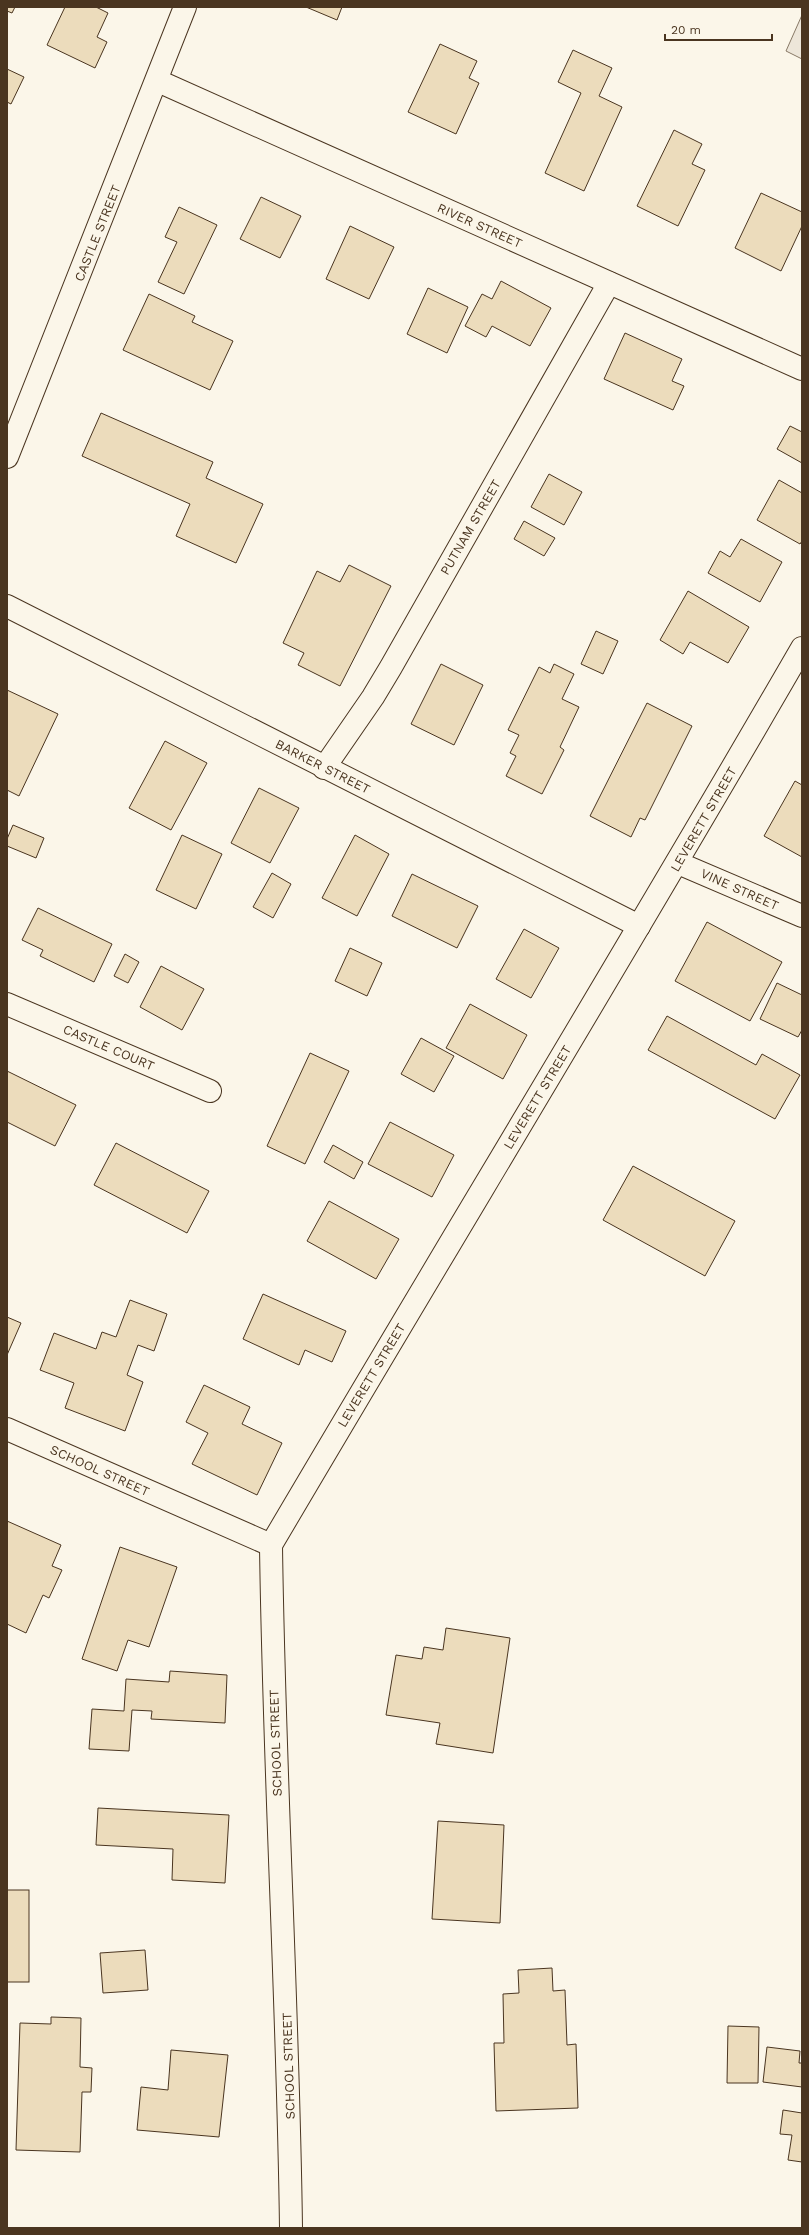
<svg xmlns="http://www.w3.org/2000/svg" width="809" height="2235" viewBox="0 0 809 2235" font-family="'Work Sans',sans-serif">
<rect width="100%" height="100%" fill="#fbf6e9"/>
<polygon fill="#ede6d9" stroke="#887966" points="802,15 802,59 786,51"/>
<g fill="#ecdcbc" stroke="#4a3520">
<polygon points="7,7 15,7 12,13 7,11"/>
<polygon points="65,7 96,7 108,13 97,37 107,42 95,68 47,45"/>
<polygon points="306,7 342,7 337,20"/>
<polygon points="440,44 477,61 469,78 479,83 456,134 408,112"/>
<polygon points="573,50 612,68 599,96 622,107 584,191 545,173 581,93 558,82"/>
<polygon points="7,69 24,77 11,104 7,102"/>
<polygon points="674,130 702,144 692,164 705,170 678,226 637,206"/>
<polygon points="761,193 802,212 802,226 781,271 735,248"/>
<polygon points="261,197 301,216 280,258 240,239"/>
<polygon points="179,207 217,225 184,294 158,282 177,242 165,237"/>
<polygon points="350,226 394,247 369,299 326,279"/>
<polygon points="501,281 551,308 530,346 492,326 486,337 465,326 482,294 492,299"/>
<polygon points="428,288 468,307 447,353 407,334"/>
<polygon points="149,294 195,316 192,322 233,341 210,390 123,350"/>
<polygon points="625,333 682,359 672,381 684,386 673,410 604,379"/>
<polygon points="101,413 213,462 206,478 263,504 236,563 176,536 190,504 82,456"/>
<polygon points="790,426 802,432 802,463 777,449"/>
<polygon points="549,474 582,492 564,525 531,507"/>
<polygon points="779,480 802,493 802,541 800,544 757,520"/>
<polygon points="524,521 555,538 544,556 514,539"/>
<polygon points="741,539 782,562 760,602 708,573 720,551 730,557"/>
<polygon points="349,565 391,586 340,686 298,665 304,653 283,643 317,571 340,582"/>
<polygon points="688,591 749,627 728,663 690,642 683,654 660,640"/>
<polygon points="596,631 618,641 603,674 581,664"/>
<polygon points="441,664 483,685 454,745 411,724"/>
<polygon points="554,664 574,674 562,699 579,707 560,747 564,750 542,794 506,776 516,756 510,753 519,735 508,730 539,667 550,673"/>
<polygon points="7,690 58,714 19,796 7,790"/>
<polygon points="647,703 692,726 645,820 640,818 631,837 590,816"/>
<polygon points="165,741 207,763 171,830 129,808"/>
<polygon points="795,781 802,785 802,857 764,836"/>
<polygon points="259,788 299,808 270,863 231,843"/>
<polygon points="13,825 44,838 36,858 7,846 7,839"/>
<polygon points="182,835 222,854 196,909 156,890"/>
<polygon points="355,835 389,854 357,916 322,898"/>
<polygon points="272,873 291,884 273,918 253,907"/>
<polygon points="412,874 478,906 457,948 392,916"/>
<polygon points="38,908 112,944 94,982 40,956 43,950 22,940"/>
<polygon points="707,922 782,962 750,1021 675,981"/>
<polygon points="524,929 559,948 531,998 496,979"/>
<polygon points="350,948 382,963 367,996 335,981"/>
<polygon points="125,954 139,962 128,983 114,976"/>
<polygon points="161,966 204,989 182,1030 140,1007"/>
<polygon points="777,983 802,995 802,1030 798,1037 760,1019"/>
<polygon points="470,1004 527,1035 503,1079 446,1048"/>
<polygon points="667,1016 756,1065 762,1054 800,1075 775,1119 648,1050"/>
<polygon points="421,1038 454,1056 434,1092 401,1074"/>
<polygon points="310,1053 349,1071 305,1164 267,1146"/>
<polygon points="7,1071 76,1105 55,1146 7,1122"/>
<polygon points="390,1122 454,1155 432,1197 368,1164"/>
<polygon points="116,1143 209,1191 187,1233 94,1185"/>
<polygon points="333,1145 363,1162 354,1179 324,1162"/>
<polygon points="633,1166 735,1221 705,1276 603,1220"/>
<polygon points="329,1201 399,1239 376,1279 307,1241"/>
<polygon points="263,1294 346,1331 332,1362 305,1350 299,1365 243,1339"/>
<polygon points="130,1300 167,1314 154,1351 138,1345 127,1375 143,1382 125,1431 65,1408 74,1383 40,1370 54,1333 96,1349 102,1332 116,1337"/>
<polygon points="7,1317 21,1323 7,1355"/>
<polygon points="204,1385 250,1407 242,1424 282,1443 257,1495 192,1464 208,1433 186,1422"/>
<polygon points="7,1521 61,1545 52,1566 62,1570 49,1598 43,1595 26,1633 7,1624"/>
<polygon points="120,1547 177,1567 149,1647 128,1640 117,1671 82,1659"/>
<polygon points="446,1628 510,1638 493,1753 436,1744 440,1723 386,1715 396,1655 422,1659 424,1647 443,1650"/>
<polygon points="170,1671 227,1675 225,1723 151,1719 152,1711 132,1710 129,1751 89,1749 92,1709 124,1711 126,1679 169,1682"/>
<polygon points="98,1808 229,1815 225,1883 172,1880 173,1849 96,1845"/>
<polygon points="438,1821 504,1825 500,1923 432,1919"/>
<rect x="7" y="1890" width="22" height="92"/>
<polygon points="145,1950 148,1990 103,1993 100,1953"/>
<polygon points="552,1968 553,1991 565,1990 567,2045 576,2044 578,2108 496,2111 494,2043 504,2043 503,1994 519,1993 518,1970"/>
<polygon points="51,2017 81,2018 80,2067 92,2068 91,2092 82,2092 80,2152 16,2150 20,2023 51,2024"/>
<polygon points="728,2026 759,2027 758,2083 727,2083"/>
<polygon points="767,2047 800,2051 799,2063 802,2063 802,2087 763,2082"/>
<polygon points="171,2050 228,2055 219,2137 137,2130 141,2087 168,2090"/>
<polygon points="783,2110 802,2113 802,2162 788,2160 792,2135 780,2134"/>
</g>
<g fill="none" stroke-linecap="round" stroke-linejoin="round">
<defs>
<g id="minor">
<polyline points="158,81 802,369"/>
<polyline points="7,457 185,7"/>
<polyline points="7,606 639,926"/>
<polyline points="324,768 373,697 391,667 609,283"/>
<polyline points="678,863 802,916"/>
<polyline points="7,1004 210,1091"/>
<polyline points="7,1429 271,1545"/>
<path d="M271,1545C447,1246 628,949 802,648"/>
<path d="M271,1545C274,1773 288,2000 291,2228"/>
</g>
</defs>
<use href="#minor" stroke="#4a3520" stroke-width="24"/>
<use href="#minor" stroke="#fbf6e9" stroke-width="22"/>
</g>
<g text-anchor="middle" stroke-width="3" stroke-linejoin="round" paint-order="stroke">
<g font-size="13" fill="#4a3520" stroke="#fbf6e9">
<text transform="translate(480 225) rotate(24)" y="5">RIVER STREET</text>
<text transform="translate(97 233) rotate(-68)" y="5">CASTLE STREET</text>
<text transform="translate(470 527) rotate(-60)" y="5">PUTNAM STREET</text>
<text transform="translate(323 766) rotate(27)" y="5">BARKER STREET</text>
<text transform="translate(703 819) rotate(-60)" y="5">LEVERETT STREET</text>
<text transform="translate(740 889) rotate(24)" y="5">VINE STREET</text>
<text transform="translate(109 1047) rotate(23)" y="5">CASTLE COURT</text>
<text transform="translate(537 1097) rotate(-59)" y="5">LEVERETT STREET</text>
<text transform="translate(371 1375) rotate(-59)" y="5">LEVERETT STREET</text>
<text transform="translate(100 1470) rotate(24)" y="5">SCHOOL STREET</text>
<text transform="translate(275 1743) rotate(-92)" y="5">SCHOOL STREET</text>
<text transform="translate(288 2066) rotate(-92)" y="5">SCHOOL STREET</text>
</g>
</g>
<rect width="809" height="2235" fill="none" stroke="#4a3520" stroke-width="16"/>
<path d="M665 34v6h107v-6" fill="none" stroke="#4a3520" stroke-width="2"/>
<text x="671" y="34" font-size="12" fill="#4a3520" stroke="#fbf6e9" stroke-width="3" paint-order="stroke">20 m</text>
</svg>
